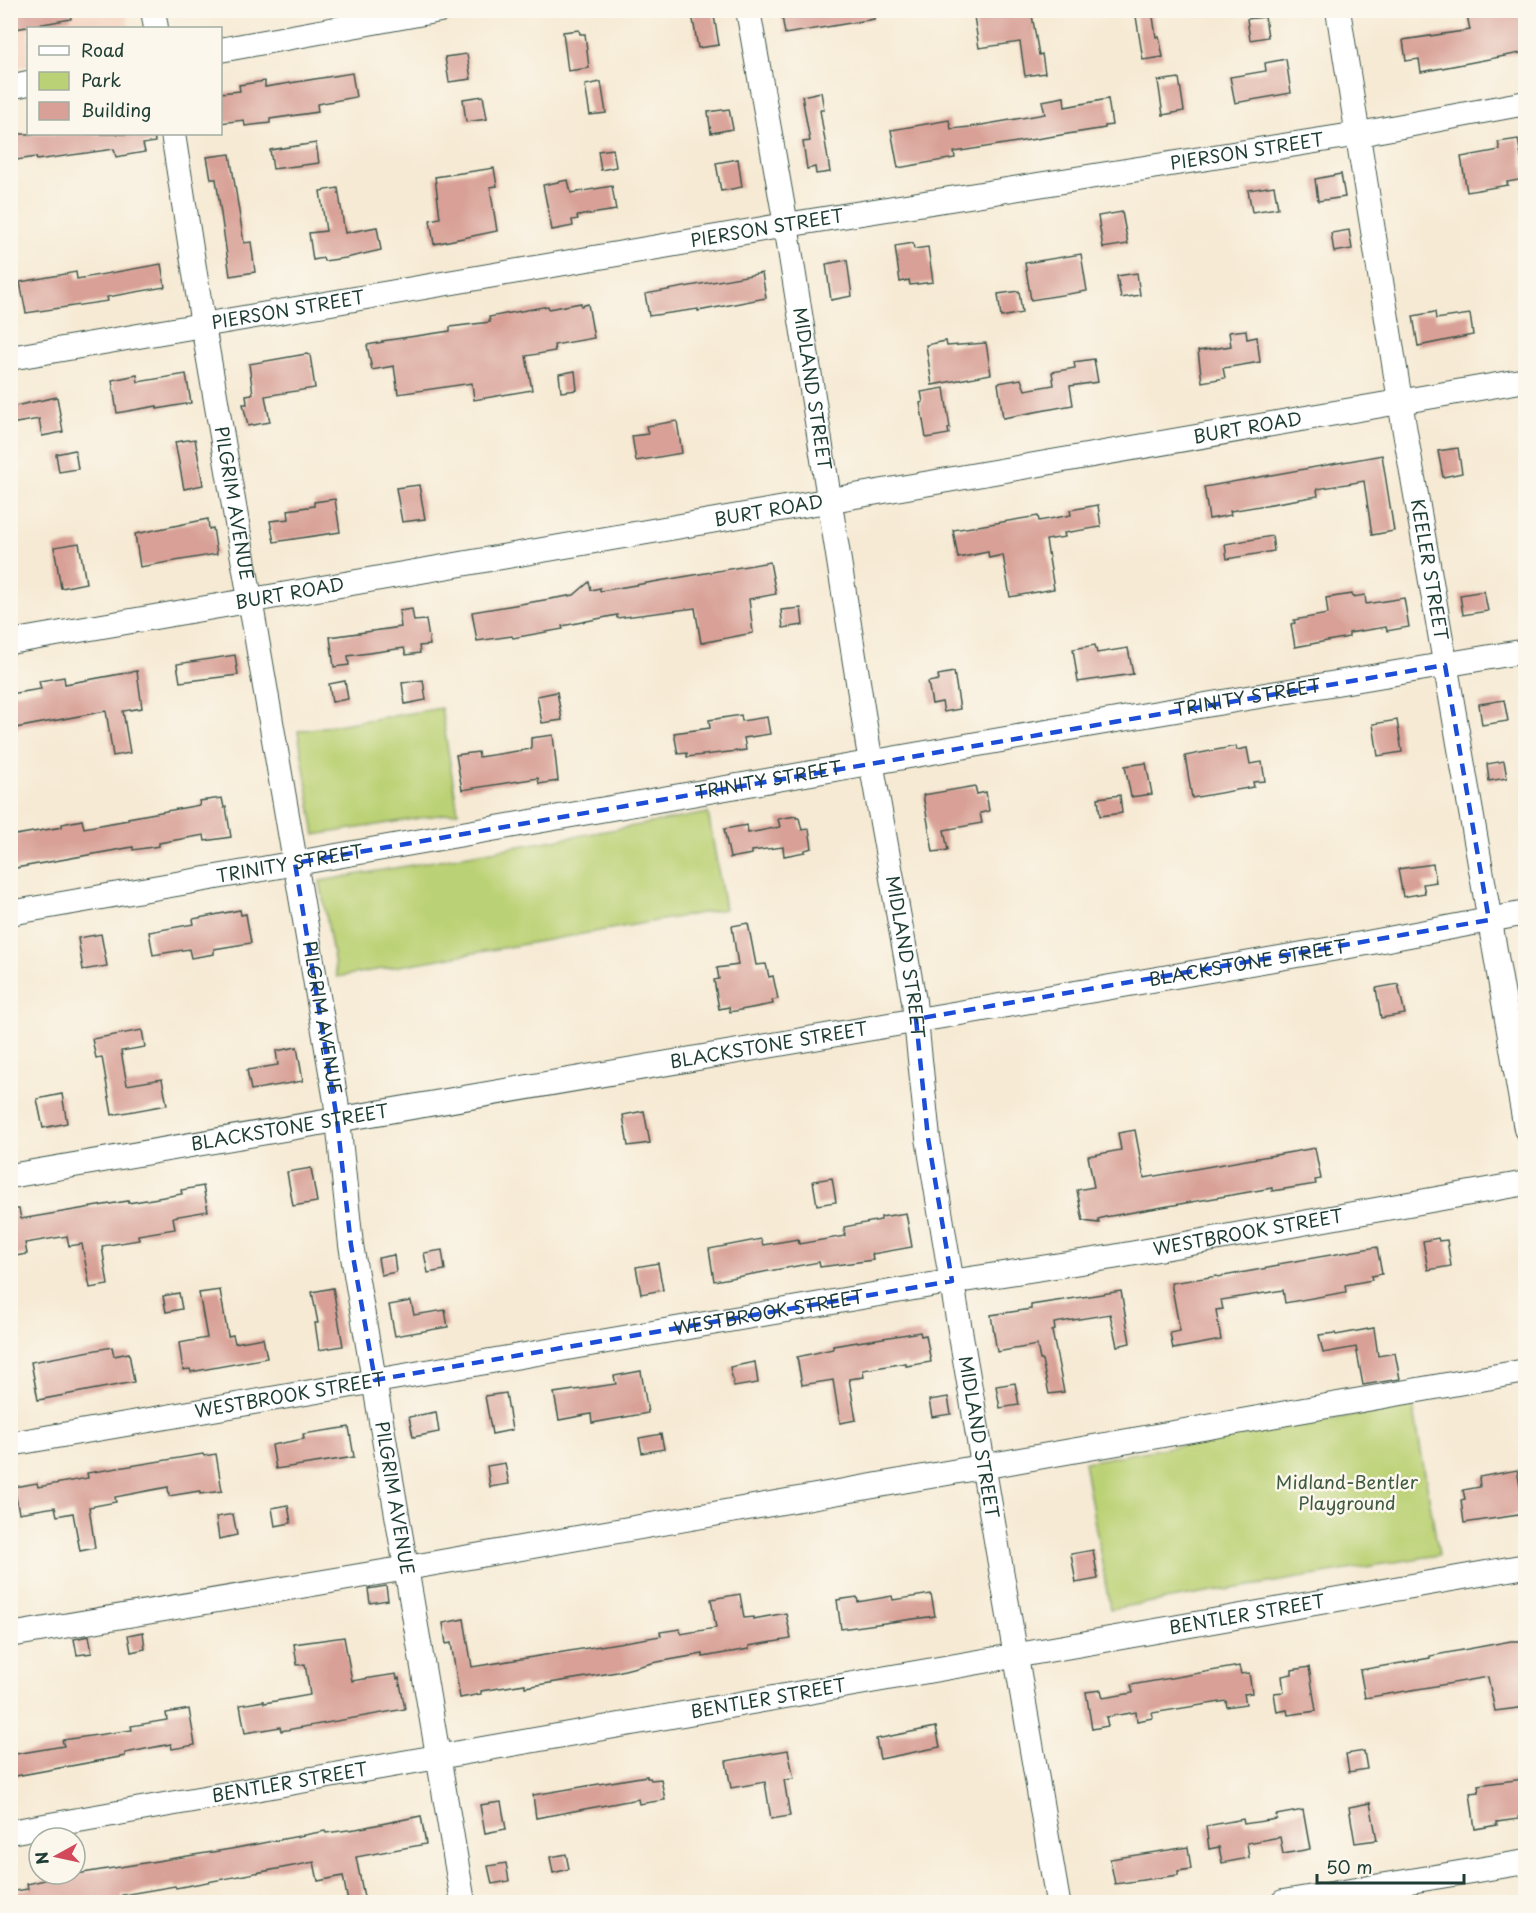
<svg xmlns="http://www.w3.org/2000/svg" width="1536" height="1913" viewBox="0 0 1536 1913" font-family="'Playpen Sans',sans-serif">
<rect width="100%" height="100%" fill="#fbf7ec"/>
<filter id="ink" filterUnits="userSpaceOnUse"><feTurbulence type="fractalNoise" baseFrequency=".0167" numOctaves="2"/><feDisplacementMap in="SourceGraphic" scale="12" xChannelSelector="R" yChannelSelector="G"/><feConvolveMatrix kernelMatrix="1 2 1 2 8 2 1 2 1" color-interpolation-filters="sRGB"/></filter>
<filter id="wash" filterUnits="userSpaceOnUse"><feTurbulence type="fractalNoise" baseFrequency=".008" numOctaves="4" result="noise"/><feDisplacementMap in="SourceGraphic" scale="24" xChannelSelector="R" yChannelSelector="G"/><feGaussianBlur stdDeviation="1.35" result="paint"/><feColorMatrix in="noise" values="0 0 0 0 0 0 0 0 0 0 0 0 0 0 0 0 0 1.4 0 .05"/><feComposite in="paint" operator="in"/></filter>
<g filter="url(#wash)">
<rect width="100%" height="100%" fill="#f6ead4"/>
<polygon fill="#f4d3c0" points="11,11 126,11 129,28 28,28 28,65 11,68"/>
<g fill="#bbd175" stroke="#6d8754" stroke-width="1.5">
<polygon points="441,708 458,812 315,835 298,731"/>
<polygon points="708,813 725,909 337,977 320,881"/>
<polygon points="1413,1405 1439,1555 1110,1609 1084,1462"/>
</g>
<g id="blocks">
<g fill="#d8a096">
<polygon points="10,10 70,10 71,19 10,30"/>
<polygon points="698,10 713,10 719,45 698,48 692,14 698,13"/>
<polygon points="781,10 874,10 874,19 785,34"/>
<polygon points="973,10 1025,10 1025,16 1032,15 1039,55 1042,54 1045,73 1025,76 1020,42 979,48"/>
<polygon points="1135,10 1152,10 1156,37 1159,36 1163,57 1143,60"/>
<polygon points="1466,10 1523,10 1526,23 1526,52 1421,72 1419,59 1406,61 1403,40 1470,30"/>
<polygon points="1265,17 1268,37 1250,40 1247,19"/>
<polygon points="579,30 580,34 585,34 589,68 568,71 563,32"/>
<polygon points="467,54 471,79 449,82 445,57"/>
<polygon points="1286,59 1291,93 1235,103 1230,77 1266,71 1265,63"/>
<polygon points="352,73 356,97 317,104 318,112 270,119 270,123 245,126 244,120 220,123 220,93 240,91 239,85 265,81 265,87"/>
<polygon points="1179,78 1184,111 1163,115 1158,81"/>
<polygon points="601,82 606,113 590,115 585,85"/>
<polygon points="821,92 824,110 820,110 830,172 816,174 815,167 807,169 803,142 810,141 802,96"/>
<polygon points="483,96 487,119 466,122 463,99"/>
<polygon points="1064,97 1065,107 1108,99 1112,125 1105,126 1105,128 954,152 955,158 898,168 891,130 949,120 951,129 970,127 1045,114 1042,101"/>
<polygon points="729,109 733,129 711,133 708,112"/>
<polygon points="10,134 154,134 155,142 143,144 145,152 116,157 114,149 37,160 36,157 10,161"/>
<polygon points="1518,139 1525,179 1507,182 1508,185 1467,192 1461,157 1500,150 1498,142"/>
<polygon points="316,143 319,163 273,169 270,150"/>
<polygon points="613,149 616,167 601,170 598,151"/>
<polygon points="230,154 244,243 251,242 255,272 230,276 216,179 211,179 207,157"/>
<polygon points="738,159 742,187 721,191 716,163"/>
<polygon points="494,168 497,186 490,187 497,231 434,244 430,220 440,218 435,177"/>
<polygon points="1341,174 1345,197 1318,201 1315,179"/>
<polygon points="568,180 571,193 612,186 616,210 577,216 578,219 572,220 573,226 552,230 543,185"/>
<polygon points="1274,186 1278,208 1252,212 1248,190"/>
<polygon points="338,188 345,233 377,227 381,250 346,258 324,261 323,258 313,260 309,233 326,231 320,191"/>
<polygon points="1122,212 1128,244 1103,248 1098,216"/>
<polygon points="1349,230 1352,249 1334,252 1331,233"/>
<polygon points="913,243 914,249 928,247 933,282 910,285 909,280 900,282 895,246"/>
<polygon points="1081,254 1087,291 1031,300 1025,263"/>
<polygon points="847,260 852,296 831,300 826,264"/>
<polygon points="161,264 165,287 107,297 108,301 26,313 20,282 76,272 77,279"/>
<polygon points="762,273 766,298 698,311 698,309 649,316 645,294"/>
<polygon points="1137,273 1140,295 1121,298 1117,276"/>
<polygon points="1019,291 1022,313 1001,317 998,294"/>
<polygon points="581,303 581,306 588,304 594,338 554,345 555,351 526,356 532,390 474,400 472,383 398,394 394,366 372,370 367,345 383,342 382,341 450,331 450,327 490,322 489,317 548,306 549,309"/>
<polygon points="1435,312 1436,319 1470,314 1473,335 1418,346 1413,316"/>
<polygon points="1246,330 1247,339 1257,337 1260,362 1223,368 1225,378 1202,382 1198,351 1231,346 1229,332"/>
<polygon points="946,341 947,346 986,343 991,374 932,385 926,345"/>
<polygon points="306,354 310,355 315,388 265,396 270,422 248,426 243,404 247,404 246,395 253,394 249,364"/>
<polygon points="1094,359 1098,382 1070,386 1073,405 1003,418 998,383 1021,379 1025,390 1054,385 1052,372 1075,368 1074,362"/>
<polygon points="575,371 577,390 561,392 559,374"/>
<polygon points="186,374 191,403 157,409 157,406 117,413 112,380 137,375 138,382"/>
<polygon points="944,388 950,428 948,429 949,434 926,438 920,403 923,402 921,392"/>
<polygon points="57,397 63,432 42,436 39,419 10,424 10,407"/>
<polygon points="677,421 682,453 636,461 632,436 648,434 646,426"/>
<polygon points="195,439 203,485 184,489 175,442"/>
<polygon points="1458,448 1462,473 1443,477 1438,451"/>
<polygon points="75,450 78,469 59,472 56,454"/>
<polygon points="1382,455 1394,531 1372,535 1364,481 1317,489 1318,496 1230,511 1231,515 1209,519 1204,487"/>
<polygon points="419,485 425,519 402,522 396,488"/>
<polygon points="335,499 340,532 274,542 270,521 289,519 288,510 314,506 314,502"/>
<polygon points="1098,505 1101,527 1064,533 1065,537 1046,540 1054,589 1010,597 1003,555 989,558 988,552 958,558 953,530 1038,516 1039,521 1071,515 1070,510"/>
<polygon points="208,519 209,529 213,528 217,554 140,567 135,534"/>
<polygon points="1272,536 1274,551 1227,559 1225,544"/>
<polygon points="79,543 86,583 61,588 54,547"/>
<polygon points="770,562 776,594 749,599 753,633 701,643 695,608 617,618 617,615 562,626 563,629 513,638 512,636 477,641 472,612 574,595 589,582 591,590 600,588 600,591"/>
<polygon points="1484,591 1488,611 1463,615 1460,595"/>
<polygon points="1352,594 1353,597 1365,595 1366,604 1404,598 1409,627 1387,631 1386,627 1349,633 1349,637 1295,647 1291,624 1295,623 1294,620 1328,614 1326,598"/>
<polygon points="801,608 803,625 783,628 781,610"/>
<polygon points="412,609 414,621 426,620 430,645 419,646 420,653 406,655 404,648 348,656 349,665 334,667 330,637 401,627 399,611"/>
<polygon points="1095,645 1097,653 1128,648 1133,674 1078,682 1073,649"/>
<polygon points="235,655 238,675 180,682 177,664"/>
<polygon points="137,671 142,708 123,711 130,753 113,756 106,711 10,729 10,694 41,689 39,681 64,677 65,684"/>
<polygon points="954,672 960,709 944,712 942,702 932,704 928,682 939,680 938,675"/>
<polygon points="423,680 426,700 405,704 402,683"/>
<polygon points="345,681 348,699 332,702 329,684"/>
<polygon points="557,692 562,720 542,723 537,696"/>
<polygon points="1504,700 1508,721 1482,725 1479,704"/>
<polygon points="741,715 742,721 767,717 770,734 744,738 746,750 687,757 687,753 678,754 674,733 710,728 709,720"/>
<polygon points="1397,720 1402,752 1378,756 1373,724"/>
<polygon points="553,735 558,781 539,784 538,778 462,790 456,755 478,752 479,757 531,749 531,738"/>
<polygon points="1236,746 1237,750 1247,748 1250,764 1262,762 1265,781 1253,782 1254,787 1192,798 1185,756"/>
<polygon points="1504,761 1507,778 1489,781 1487,764"/>
<polygon points="1146,763 1152,794 1131,797 1125,766"/>
<polygon points="975,786 977,794 986,792 989,811 980,813 982,823 944,830 948,850 933,852 923,795"/>
<polygon points="1120,795 1122,813 1100,816 1098,798"/>
<polygon points="222,798 224,808 226,807 231,837 205,841 204,835 159,843 159,846 133,850 133,847 10,869 10,836 62,827 62,824 82,820 84,828 128,820 128,818 200,805 199,801"/>
<polygon points="796,816 796,818 799,818 802,830 809,829 812,848 805,850 805,852 784,856 783,847 752,851 752,854 730,858 724,829 747,825 748,833 780,827 778,819"/>
<polygon points="1433,864 1436,882 1423,884 1425,893 1403,897 1398,869"/>
<polygon points="240,910 241,915 246,914 251,943 214,949 214,954 191,958 189,949 153,955 149,932 194,924 193,919"/>
<polygon points="748,923 756,965 766,964 769,977 773,976 778,999 772,1000 773,1004 730,1012 729,1007 719,1009 714,980 719,979 717,968 738,965 732,926"/>
<polygon points="101,934 107,966 83,970 78,938"/>
<polygon points="1398,984 1405,1014 1381,1018 1376,988"/>
<polygon points="142,1030 145,1047 121,1051 127,1085 162,1079 167,1105 112,1115 102,1057 96,1058 92,1039"/>
<polygon points="297,1047 303,1081 251,1090 247,1070 278,1065 276,1051"/>
<polygon points="62,1094 67,1123 43,1128 37,1099"/>
<polygon points="644,1111 650,1143 628,1146 623,1115"/>
<polygon points="1135,1130 1144,1178 1315,1148 1321,1179 1315,1180 1316,1184 1272,1191 1272,1188 1249,1192 1105,1217 1098,1219 1099,1223 1083,1221 1077,1190 1094,1187 1088,1156 1121,1150 1118,1133"/>
<polygon points="311,1168 317,1202 293,1206 287,1172"/>
<polygon points="832,1178 836,1202 817,1205 813,1181"/>
<polygon points="203,1186 208,1211 173,1217 175,1229 138,1235 139,1240 102,1246 108,1285 90,1288 82,1244 69,1246 67,1236 25,1243 27,1254 10,1257 10,1209 19,1209 21,1219 128,1201 128,1203 182,1194 181,1190"/>
<polygon points="906,1213 912,1247 872,1254 873,1260 820,1267 819,1262 714,1281 709,1249 761,1239 763,1245 798,1239 799,1244 845,1236 844,1227 881,1220 881,1217"/>
<polygon points="1438,1238 1439,1241 1447,1240 1451,1266 1428,1270 1423,1241"/>
<polygon points="1377,1247 1382,1274 1371,1276 1372,1280 1345,1285 1346,1292 1285,1303 1283,1290 1221,1300 1223,1309 1216,1310 1221,1340 1173,1349 1170,1333 1180,1331 1171,1283 1217,1276 1218,1277 1279,1266 1278,1264"/>
<polygon points="442,1250 445,1270 428,1273 424,1253"/>
<polygon points="394,1255 396,1272 381,1275 378,1258"/>
<polygon points="658,1263 663,1290 641,1294 636,1267"/>
<polygon points="333,1288 343,1346 319,1350 315,1323 318,1323 312,1292"/>
<polygon points="220,1290 228,1336 233,1335 235,1343 263,1338 267,1358 191,1372 190,1369 183,1370 179,1343 207,1338 199,1293"/>
<polygon points="1121,1291 1130,1343 1117,1346 1110,1314 1054,1323 1055,1330 1052,1331 1064,1392 1049,1394 1042,1360 1040,1360 1037,1345 997,1352 991,1315 1031,1309 1031,1305"/>
<polygon points="179,1293 182,1309 166,1312 163,1296"/>
<polygon points="411,1301 414,1315 445,1310 448,1327 395,1336 389,1305"/>
<polygon points="1374,1328 1378,1356 1395,1353 1400,1379 1363,1385 1356,1347 1323,1353 1319,1335 1335,1333 1336,1335"/>
<polygon points="920,1332 921,1336 926,1335 931,1362 906,1366 906,1363 863,1370 864,1377 849,1379 856,1420 840,1423 833,1380 802,1385 797,1357 833,1349 833,1346"/>
<polygon points="112,1347 114,1356 129,1353 134,1382 38,1400 31,1362"/>
<polygon points="755,1362 758,1383 734,1387 730,1367"/>
<polygon points="641,1371 648,1413 592,1423 591,1414 559,1420 554,1393 616,1384 614,1376"/>
<polygon points="1015,1383 1019,1405 1000,1408 996,1386"/>
<polygon points="506,1393 512,1430 492,1434 485,1396"/>
<polygon points="948,1397 951,1414 932,1417 929,1400"/>
<polygon points="436,1412 439,1432 413,1437 409,1417"/>
<polygon points="349,1427 354,1457 276,1469 272,1445 304,1439 303,1434"/>
<polygon points="661,1434 664,1449 642,1453 639,1438"/>
<polygon points="203,1454 204,1456 216,1454 222,1491 200,1494 200,1491 169,1496 168,1487 115,1497 116,1502 89,1507 95,1548 80,1551 73,1513 57,1516 55,1507 19,1513 14,1487 37,1483 38,1487 88,1478 87,1473"/>
<polygon points="505,1463 509,1484 490,1487 487,1466"/>
<polygon points="1517,1470 1525,1514 1464,1523 1461,1500 1465,1499 1463,1490 1480,1487 1479,1477"/>
<polygon points="288,1505 291,1523 275,1526 272,1508"/>
<polygon points="233,1514 237,1535 219,1539 216,1517"/>
<polygon points="1093,1550 1098,1579 1076,1583 1071,1554"/>
<polygon points="386,1586 388,1600 370,1603 368,1589"/>
<polygon points="740,1594 744,1618 753,1617 753,1619 786,1613 791,1639 749,1646 749,1649 725,1653 703,1657 703,1654 652,1663 617,1672 525,1687 525,1684 481,1691 481,1694 460,1698 451,1643 446,1644 443,1623 464,1619 472,1667 661,1636 660,1632 680,1629 681,1634 716,1628 711,1599"/>
<polygon points="931,1594 935,1616 841,1629 837,1600 857,1597 858,1602 892,1596 893,1600"/>
<polygon points="143,1632 145,1649 131,1652 128,1635"/>
<polygon points="89,1636 92,1653 77,1655 74,1639"/>
<polygon points="344,1637 352,1681 396,1674 397,1679 399,1678 405,1709 281,1731 280,1727 245,1733 240,1705 264,1701 264,1703 310,1695 305,1664 297,1665 294,1644"/>
<polygon points="1511,1641 1521,1641 1526,1670 1526,1707 1495,1711 1488,1677 1365,1698 1360,1670 1430,1658 1430,1656"/>
<polygon points="1239,1666 1241,1674 1249,1673 1252,1693 1244,1694 1246,1704 1227,1707 1226,1701 1152,1713 1153,1718 1137,1721 1136,1712 1106,1717 1108,1726 1092,1729 1086,1692 1101,1690 1103,1698 1133,1693 1131,1685"/>
<polygon points="1309,1667 1316,1711 1288,1715 1287,1710 1277,1712 1274,1693 1284,1692 1282,1676 1292,1674 1292,1670"/>
<polygon points="189,1709 195,1745 172,1749 171,1744 125,1753 125,1756 10,1777 10,1755 64,1746 62,1740 132,1730 131,1726 167,1720 166,1713"/>
<polygon points="936,1727 940,1747 880,1759 876,1739"/>
<polygon points="788,1750 794,1779 784,1780 790,1816 771,1819 765,1782 731,1788 726,1761"/>
<polygon points="1364,1751 1367,1769 1349,1772 1346,1754"/>
<polygon points="647,1776 647,1778 650,1778 651,1780 661,1779 665,1800 639,1804 638,1799 536,1818 533,1795"/>
<polygon points="1523,1779 1526,1815 1518,1817 1519,1819 1497,1822 1497,1825 1475,1829 1470,1793 1479,1792 1478,1785"/>
<polygon points="501,1802 506,1829 485,1833 480,1805"/>
<polygon points="1370,1803 1377,1840 1355,1843 1349,1807"/>
<polygon points="1303,1810 1310,1849 1283,1854 1280,1837 1247,1843 1249,1858 1222,1863 1219,1847 1209,1849 1206,1826 1243,1819 1244,1824 1277,1819 1276,1815"/>
<polygon points="421,1816 426,1844 356,1857 365,1902 348,1902 343,1876 318,1881 314,1862 176,1888 175,1886 122,1895 123,1902 10,1902 10,1892 28,1889 27,1884 58,1877 231,1849 325,1831 326,1833 356,1829"/>
<polygon points="1188,1847 1191,1869 1178,1871 1178,1875 1115,1884 1110,1859"/>
<polygon points="566,1854 569,1869 553,1873 550,1857"/>
<polygon points="506,1863 509,1881 492,1884 488,1866"/>
</g>
</g>
</g>
<g filter="url(#ink)">
<use href="#blocks" fill-opacity="0" stroke="#3f574c" stroke-width="1.5"/>
<g fill="none" stroke-linecap="round" stroke-linejoin="round">
<defs>
<g id="minor">
<polyline points="153,10 156,28"/>
<path id="s1" d="M748,10L786,225L868,745L914,1001L928,1138L948,1260L1058,1902"/>
<path id="s2" d="M1338,10L1404,426L1526,1129"/>
<polyline points="220,50 440,10"/>
<polyline points="10,87 28,83"/>
<path id="s3" d="M173,134L203,325L336,1101L351,1245L463,1902"/>
<path id="s4" d="M10,358L786,225L1359,134L1526,103"/>
<path id="s5" d="M10,642L1526,380"/>
<path id="s6" d="M10,913L1081,726L1526,651"/>
<path id="s7" d="M10,1176L1367,943L1526,913"/>
<path id="s8" d="M10,1444L931,1285L1113,1257L1526,1183"/>
<polyline points="10,1635 407,1568 1526,1371"/>
<path id="s9" d="M10,1832L1526,1566"/>
<polyline points="1283,1902 1526,1862"/>
</g>
</defs>
<use href="#minor" stroke="#3f574c" stroke-width="26"/>
<use href="#minor" stroke="#fff" stroke-width="24"/>
</g>
</g>
<path fill="none" stroke="#1d4ed8" stroke-width="4.5" stroke-dasharray="12 8" stroke-linejoin="round" d="M1445,665L1489,920L916,1019L928,1138L952,1281L375,1380L351,1245L337,1119L295,863Z"/>
<g text-anchor="middle" stroke-width="5" stroke-linejoin="round" paint-order="stroke">
<g font-size="18" fill="#1f3d34" stroke="#fbf7ec">
<text dy="6" stroke="none"><textPath href="#s4" startOffset="1254">PIERSON STREET</textPath></text>
<text dy="6" stroke="none"><textPath href="#s4" startOffset="768">PIERSON STREET</textPath></text>
<text dy="6" stroke="none"><textPath href="#s4" startOffset="282">PIERSON STREET</textPath></text>
<text dy="6" stroke="none"><textPath href="#s1" startOffset="384">MIDLAND STREET</textPath></text>
<text dy="6" stroke="none"><textPath href="#s5" startOffset="1256">BURT ROAD</textPath></text>
<text dy="6" stroke="none"><textPath href="#s3" startOffset="374">PILGRIM AVENUE</textPath></text>
<text dy="6" stroke="none"><textPath href="#s5" startOffset="770">BURT ROAD</textPath></text>
<text dy="6" stroke="none"><textPath href="#s2" startOffset="567">KEELER STREET</textPath></text>
<text dy="6" stroke="none"><textPath href="#s5" startOffset="284">BURT ROAD</textPath></text>
<text dy="6" stroke="none"><textPath href="#s6" startOffset="1256">TRINITY STREET</textPath></text>
<text dy="6" stroke="none"><textPath href="#s6" startOffset="770">TRINITY STREET</textPath></text>
<text dy="6" stroke="none"><textPath href="#s6" startOffset="284">TRINITY STREET</textPath></text>
<text dy="6" stroke="none"><textPath href="#s1" startOffset="960">MIDLAND STREET</textPath></text>
<text dy="6" stroke="none"><textPath href="#s7" startOffset="1256">BLACKSTONE STREET</textPath></text>
<text dy="6" stroke="none"><textPath href="#s3" startOffset="896">PILGRIM AVENUE</textPath></text>
<text dy="6" stroke="none"><textPath href="#s7" startOffset="770">BLACKSTONE STREET</textPath></text>
<text dy="6" stroke="none"><textPath href="#s7" startOffset="284">BLACKSTONE STREET</textPath></text>
<text dy="6" stroke="none"><textPath href="#s8" startOffset="1256">WESTBROOK STREET</textPath></text>
<text dy="6" stroke="none"><textPath href="#s8" startOffset="770">WESTBROOK STREET</textPath></text>
<text dy="6" stroke="none"><textPath href="#s8" startOffset="284">WESTBROOK STREET</textPath></text>
<text dy="6" stroke="none"><textPath href="#s1" startOffset="1446">MIDLAND STREET</textPath></text>
<text dy="6" stroke="none"><textPath href="#s3" startOffset="1382">PILGRIM AVENUE</textPath></text>
<text dy="6" stroke="none"><textPath href="#s9" startOffset="1256">BENTLER STREET</textPath></text>
<text dy="6" stroke="none"><textPath href="#s9" startOffset="770">BENTLER STREET</textPath></text>
<text dy="6" stroke="none"><textPath href="#s9" startOffset="284">BENTLER STREET</textPath></text>
</g>
<g font-size="18" fill="#3e5b41" stroke="#fbf7ec">
<text x="1347" y="1489">Midland-Bentler<tspan x="1347" dy="21">Playground</tspan></text>
</g>
</g>
<rect width="1536" height="1913" fill="none" stroke="#fbf7ec" stroke-width="36"/>
<rect x="27" y="27" width="195" height="108" fill="#fbf7ec" stroke="#a3ada2" stroke-width="1.5"/>
<rect x="39" y="46" width="30" height="9" fill="#ffffff" stroke="#a3ada2" stroke-width="1.5"/>
<text x="81" y="57" font-size="18" fill="#1f3d34">Road</text>
<rect x="39" y="72" width="30" height="18" fill="#bbd175" stroke="#a3ada2" stroke-width="1.5"/>
<text x="81" y="87" font-size="18" fill="#1f3d34">Park</text>
<rect x="39" y="102" width="30" height="18" fill="#d8a096" stroke="#a3ada2" stroke-width="1.5"/>
<text x="81" y="117" font-size="18" fill="#1f3d34">Building</text>
<g transform="translate(57 1856) rotate(262)"><circle r="28" fill="#fbf7ec" stroke="#a3ada2" stroke-width="1.5"/>
<path d="M0-4.5L10 22L0 15L-10 22Z" fill="#d1495b"/>
<text y="-9" font-size="16" font-weight="bold" text-anchor="middle" fill="#1f3d34">N</text>
</g>
<path d="M1317 1874v9h147v-9" fill="none" stroke="#1f3d34" stroke-width="3"/>
<text x="1326" y="1874" font-size="18" fill="#1f3d34" stroke="#fbf7ec" stroke-width="4.5" paint-order="stroke">50 m</text>
</svg>
